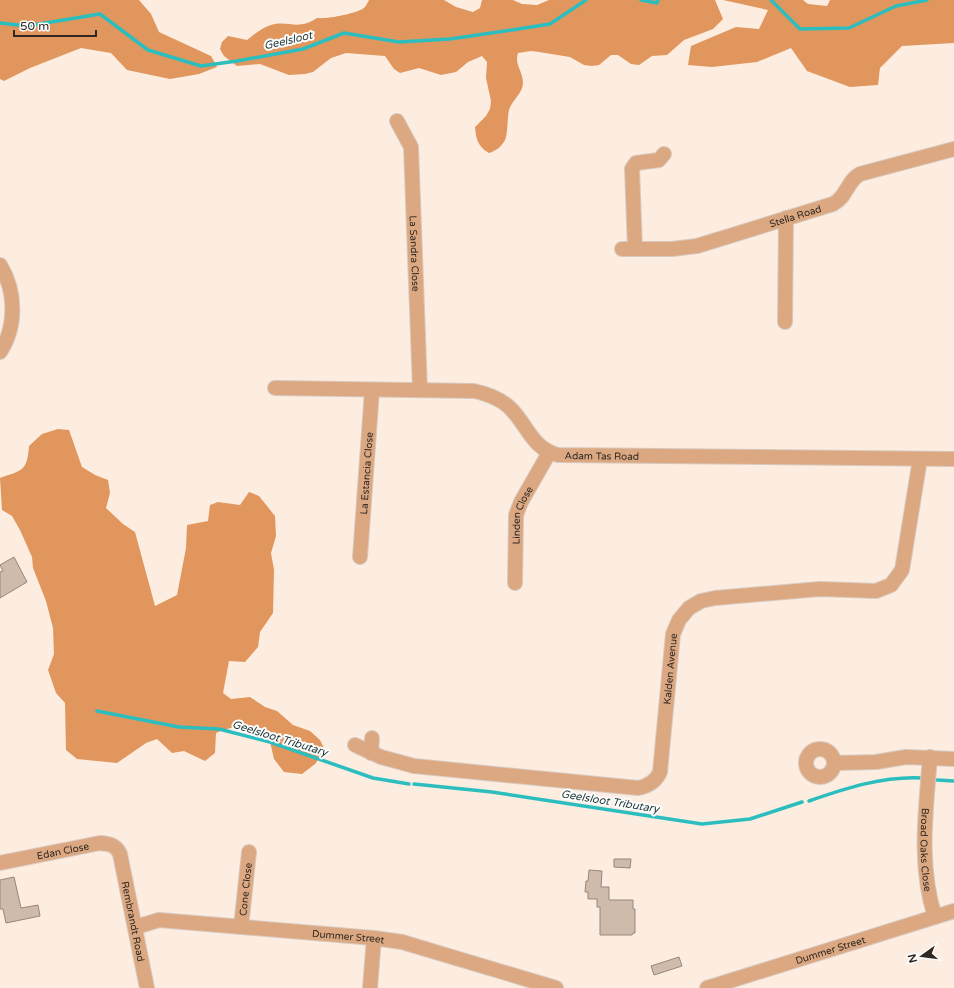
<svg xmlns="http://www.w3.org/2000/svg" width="954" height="988" viewBox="0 0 954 988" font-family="'Varela Round',sans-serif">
<rect width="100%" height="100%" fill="#fdece0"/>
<g fill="#e0965c">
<polygon points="0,0 139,0 151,14 159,32 211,56 217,67 199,74 170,79 127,70 111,53 81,48 30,68 4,81 0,79"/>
<path d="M369,0H444L456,7L473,12L480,8L482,0H513L522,4L537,5L549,0H715L723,19L713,29L684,40L667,55L652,56L639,65L631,64L618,55H611L599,65L592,66L584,65L570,57L539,52L531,51L518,53C514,64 523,71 523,83C523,93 512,100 509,110C507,118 508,135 505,140C501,147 496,151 489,153C478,147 476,139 475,127L486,116L490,109L491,101L486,78L487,62L482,56L468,62L456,72L441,75L419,68L400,73L394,69L385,56L346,53L331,58L313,72L305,74L289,75L260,64L237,66L224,56L220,49L222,42L228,36L247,40C253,35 263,27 271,25C289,20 298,31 317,18C328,19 355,14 364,8C366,6 368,2 369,0Z"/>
<polygon points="723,0 803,0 808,4 827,6 830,0 954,0 954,43 902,46 880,68 878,85 850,87 807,71 791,48 757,62 712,67 688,65 691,46 736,27 759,29 768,10"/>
<path d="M58,429L69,430L82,467L95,475L108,480L110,493L106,508L123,524L135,532L155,606L177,595L186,548L187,525L208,521L210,505L218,502L240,505L249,492L259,496L275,516L276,536L271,553L274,570L273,613L260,632L258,647L245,662L229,661L223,693L231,699L250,697L265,707L277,711L293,725L310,731L320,740L325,750L315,764L302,774L284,772L274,759L269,737C248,725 238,724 216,733L215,753L205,761L184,751L172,753L157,739L146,743L117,763L77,759L66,750L65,703L56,693L48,670L54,654L53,628L46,601L33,568L32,557L20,530L12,516L2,510L0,478C23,470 27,471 29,446L42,434Z"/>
</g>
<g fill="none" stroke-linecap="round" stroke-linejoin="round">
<g stroke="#2cbebe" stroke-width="3.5">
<polyline points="641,0 657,3 658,0"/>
<polyline points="771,0 800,29 849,28 896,6 927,0"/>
<polyline points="0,23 27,26 100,14 148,50 201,66 237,61 303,49 344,33 399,42 450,39 512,30 550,24 586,0"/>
<polyline points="97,711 179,727 219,729 270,742 373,778 409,784"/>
<polyline points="937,780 954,781"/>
<polyline points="414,784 492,792 702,824 750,819 802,802"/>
<path d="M809,801C846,788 883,776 922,778"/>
</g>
</g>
<g fill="#cfbbac" stroke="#998678">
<polygon points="14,557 27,582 0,598 0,572 3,571 0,565"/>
<polygon points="614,859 631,859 630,868 614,867"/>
<polygon points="589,870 602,871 601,887 609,887 609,900 633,900 633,909 635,909 635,933 633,933 632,935 600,935 600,907 597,907 597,899 588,899 588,892 585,892 586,881 588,881"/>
<polygon points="14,877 21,908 38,905 40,916 6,923 3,909 0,909 0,880"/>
<polygon points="679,957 682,966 654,975 651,966"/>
</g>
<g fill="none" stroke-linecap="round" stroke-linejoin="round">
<defs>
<g id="minor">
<path id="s1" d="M397,121L411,147L420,390"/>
<path id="s2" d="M622,249H672L697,246L833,204C847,197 847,181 860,174L954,149"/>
<polyline points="635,249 632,169 636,163 659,160 664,154"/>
<path d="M0,265C16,291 17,326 0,352"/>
<polyline points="785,322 786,218"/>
<path id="s3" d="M275,388L474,391C488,394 502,399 512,410C528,427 533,449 558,455L954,459"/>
<path id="s4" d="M360,557L372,390"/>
<path id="s5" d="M515,583L516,515L521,502L549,453"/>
<path id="s6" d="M355,745L381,757L414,766L638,788C649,786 656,781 660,772L673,634L679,620L689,608L701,601L715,598L820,589L876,591L891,585L902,570L920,459"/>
<circle cx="820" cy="763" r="14"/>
<polyline points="371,753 372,738"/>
<path id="s7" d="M930,757C926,810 918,865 935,917"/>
<polyline points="835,763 876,762 906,757 954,759"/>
<path id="s8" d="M0,863L100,843C110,844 116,845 120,854L147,988"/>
<path id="s9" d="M136,927L159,920L374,938L402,942L556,988"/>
<path id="s10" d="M241,927L249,852"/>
<polyline points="370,988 374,938"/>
<path id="s11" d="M707,988L954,911"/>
</g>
</defs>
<use href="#minor" stroke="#d8c9be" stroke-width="16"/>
<use href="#minor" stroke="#dba882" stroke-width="14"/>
</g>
<g text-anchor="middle" stroke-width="4" stroke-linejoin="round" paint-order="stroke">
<g font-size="10" fill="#2f2822" stroke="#fdfdfd">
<text dy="4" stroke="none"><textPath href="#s2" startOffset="178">Stella Road</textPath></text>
<text dy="4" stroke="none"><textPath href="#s1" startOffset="136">La Sandra Close</textPath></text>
<text dy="4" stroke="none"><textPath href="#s3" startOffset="352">Adam Tas Road</textPath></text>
<text dy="4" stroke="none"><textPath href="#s4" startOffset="84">La Estancia Close</textPath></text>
<text dy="4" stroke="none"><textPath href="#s5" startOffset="69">Linden Close</textPath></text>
<text dy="4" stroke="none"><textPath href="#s6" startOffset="420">Kalden Avenue</textPath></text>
<text dy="4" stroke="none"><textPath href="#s7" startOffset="93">Broad Oaks Close</textPath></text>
<text dy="4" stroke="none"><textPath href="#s8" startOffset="64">Edan Close</textPath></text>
<text dy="4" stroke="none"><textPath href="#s10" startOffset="38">Cone Close</textPath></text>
<text dy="4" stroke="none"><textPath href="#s8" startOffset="195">Rembrandt Road</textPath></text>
<text dy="4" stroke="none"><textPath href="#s9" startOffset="214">Dummer Street</textPath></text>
<text dy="4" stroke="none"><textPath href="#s11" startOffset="129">Dummer Street</textPath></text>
</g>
<g font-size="11" font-style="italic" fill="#1f3736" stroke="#fdfdfd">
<text transform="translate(288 40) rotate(-13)" y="4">Geelsloot</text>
<text transform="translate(280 738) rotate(17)" y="4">Geelsloot Tributary</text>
<text transform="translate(610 801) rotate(9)" y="4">Geelsloot Tributary</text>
</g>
</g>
<g transform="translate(922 956) rotate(256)" stroke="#fdfdfd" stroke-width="3" paint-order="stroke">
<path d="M0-3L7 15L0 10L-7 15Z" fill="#2f2822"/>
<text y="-6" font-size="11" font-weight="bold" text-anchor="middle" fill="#2f2822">N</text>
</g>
<path d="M14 30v6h82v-6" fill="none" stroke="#2f2822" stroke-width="2"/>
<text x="20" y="30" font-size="12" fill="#2f2822" stroke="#fdfdfd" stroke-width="3" paint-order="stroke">50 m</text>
</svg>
